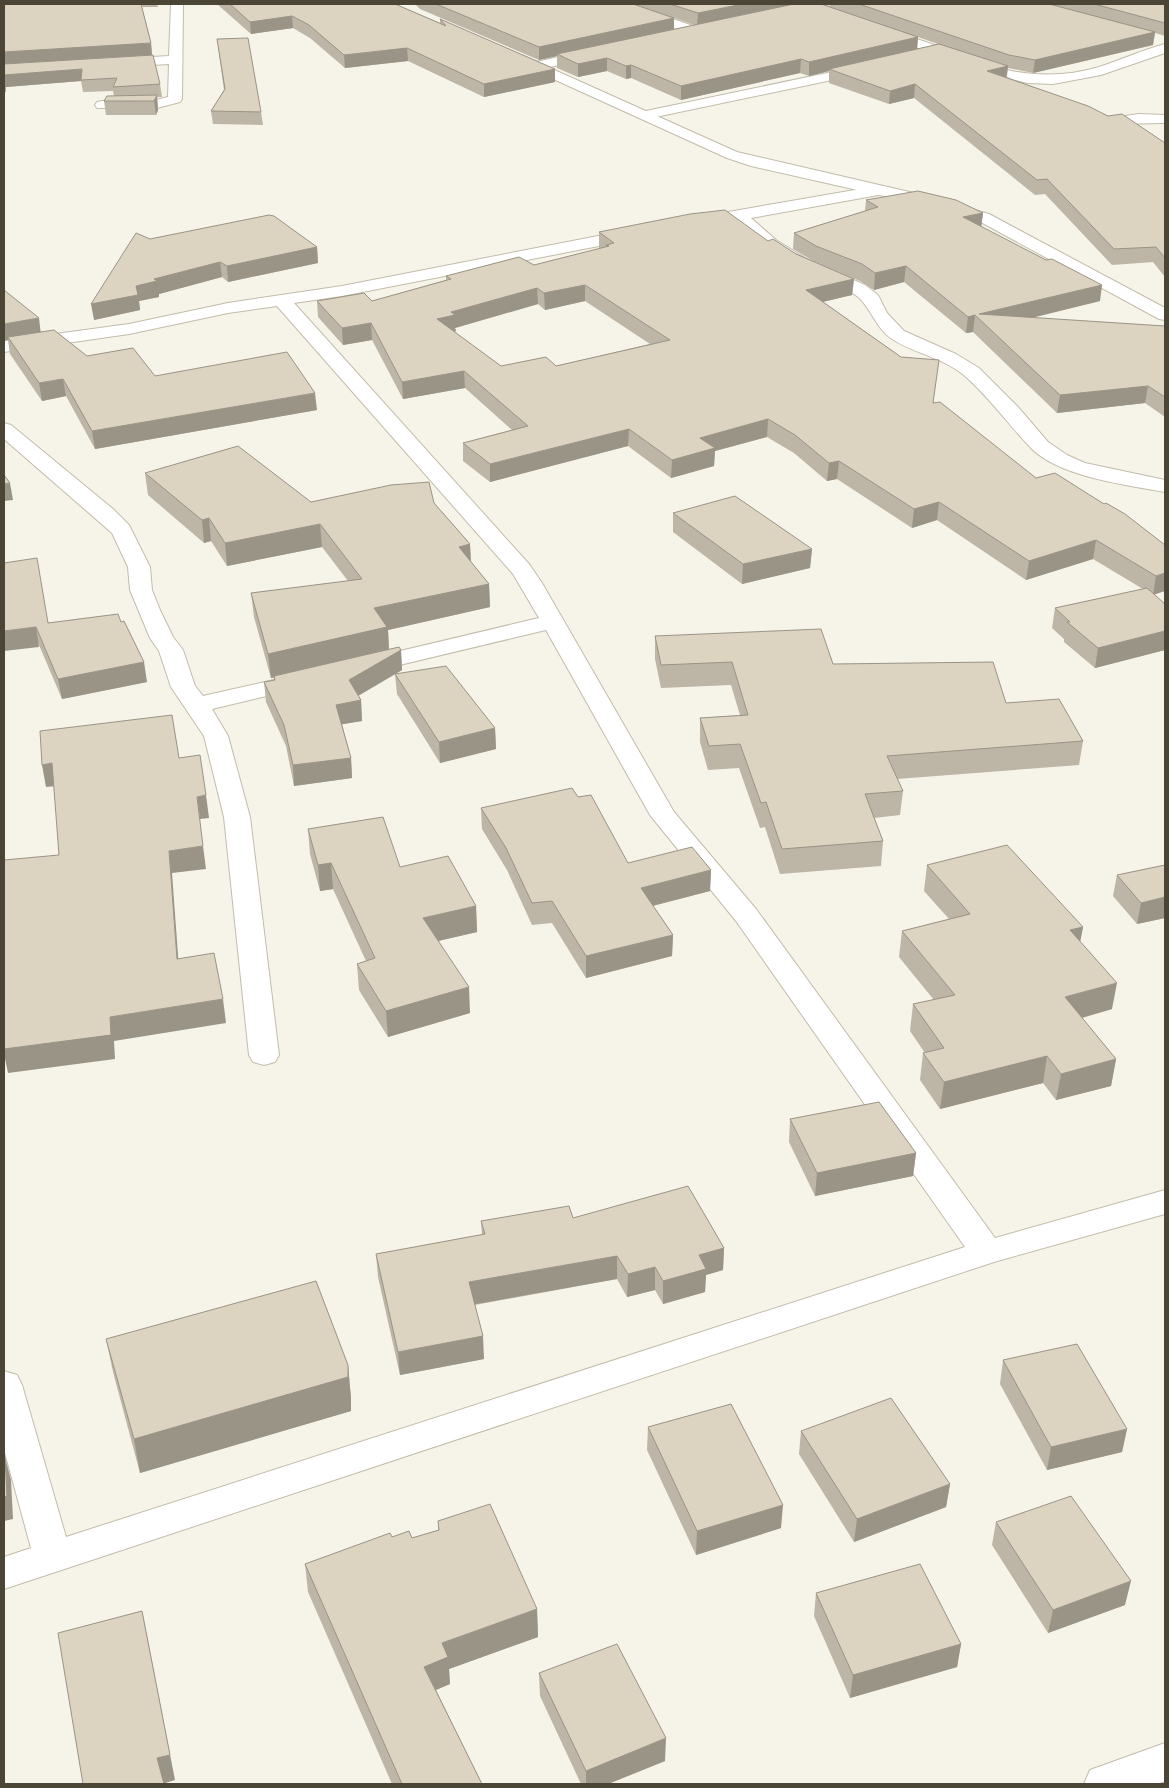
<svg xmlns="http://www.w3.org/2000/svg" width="1169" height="1788" viewBox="0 0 1169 1788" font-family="Figtree,sans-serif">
<rect width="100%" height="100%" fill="#f6f3e9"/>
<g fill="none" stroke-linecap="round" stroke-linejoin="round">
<defs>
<g id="minor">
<polygon points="171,4 183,4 182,99 180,102 157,108 97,108 95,105 97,102 102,101 156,100 168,97 169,64 118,67 111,63 118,59 169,56"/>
<polygon points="611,4 629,4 699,28 701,31 694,35 689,34 612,7"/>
<path d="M882,27L1007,70C1038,77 1069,76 1099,67C1121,60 1142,50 1165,44V53L1101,75L1053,84L1028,83L998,76L877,34L875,31L877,28Z"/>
<polygon points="594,49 601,53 599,56 537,70 530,66 532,63"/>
<polygon points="865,65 872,69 870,72 646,119 641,118 639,115 641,112 646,111"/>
<polygon points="1139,114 1165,115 1165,123 1111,124 1109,121 1111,118"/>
<path d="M878,186L884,188L886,191L884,194L751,218L776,240L808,260L865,285L878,295L887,313L904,331L956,354L979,368L1018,407L1048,442L1067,455L1085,463L1165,480V492C1126,485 1062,477 1033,450C1010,427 991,399 966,377C945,358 915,354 892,339C875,328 870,304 854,294C836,282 814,277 795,267C772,254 754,238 735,221L699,227L693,225L691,222L693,219L699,217Z"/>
<polygon points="634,229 640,230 642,234 640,238 342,296 294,303 529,564 542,583 674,812 756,909 995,1238 1165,1190 1165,1214 994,1262 4,1589 4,1557 31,1548 4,1449 4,1371 17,1375 22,1385 66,1537 965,1247 736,921 650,815 546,630 366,673 358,671 354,666 358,661 539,618 513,574 277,306 228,313 129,334 4,352 4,341 129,324 228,303 342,286"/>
<polygon points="4,423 11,425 113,509 129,525 150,567 152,590 160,610 173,637 183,650 195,686 203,696 300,674 308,676 312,681 308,686 212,709 228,736 250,817 279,1055 275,1062 264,1065 253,1062 249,1055 224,817 204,736 171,687 159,651 150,638 130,590 128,567 112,533 4,439"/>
<polygon points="1165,1743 1165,1781 1157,1784 1084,1784 1090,1770"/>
</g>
<polygon id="tertiary" points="521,55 737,152 918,194 989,214 1165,308 1165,320 1159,319 977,220 915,203 751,166 727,158 516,62 514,59 516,56"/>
</defs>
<use href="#minor" stroke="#c3bcab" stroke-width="2"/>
<use href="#tertiary" stroke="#c3bcab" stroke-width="2"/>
<use href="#minor" fill="#fff" fill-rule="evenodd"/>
<use href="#tertiary" fill="#fff" fill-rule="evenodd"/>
</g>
<g fill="#bdb5a5" fill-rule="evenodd">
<polygon points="4,4 157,4 158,7 142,7 151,43 152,55 160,84 162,97 157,97 158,110 156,115 106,115 104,101 114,96 113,91 83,92 81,81 6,87 6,92 4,92"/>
<polygon points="217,4 395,4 440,23 440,19 555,82 484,97 408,61 345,68 310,38 293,28 251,34"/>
<path d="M415,4H821L830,6V4H1165V36L1155,33L1153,45L1033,73L1008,68L1007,77L1108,116L1165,143V277L1153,262L1112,265L1045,194L1035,195L914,98L889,104L829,83V71L809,76L800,73L681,100L631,78L626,79L607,71L578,77L557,68V56L539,60L420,9ZM674,18L694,25L674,29ZM918,37L938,44L917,49Z"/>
<polygon points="217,39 261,112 263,125 213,124 211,111 224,90"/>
<polygon points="866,200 983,213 981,227 1100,301 1032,318 1165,326 1165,417 1145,403 1057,413 973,332 966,333 904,282 874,290 860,281 815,262 793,249 794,233 865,211"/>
<path d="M599,232L768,241L854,279L852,295L823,302L901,357L939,360L933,403L1036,478L1165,545L1154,595L1165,604V650L1095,668L1064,642V639L1052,628L1055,608L1143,589L1093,559L1026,580L937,520L912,528L837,479L827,481L794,453L767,437L715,451L714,466L671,478L628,446L490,482L463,461V443L512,430L465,388L403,399L372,340L343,345L318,317L317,301H372L446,280V276L534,265L600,249L599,248ZM585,301L650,344L556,366H501L454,332L456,331L455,328L538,304L545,310Z"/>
<polygon points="150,239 317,247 318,263 228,282 222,277 159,294 159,297 139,301 140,310 94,320"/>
<polygon points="4,290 41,332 87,356 155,376 317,410 95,449 66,396 42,401 10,354 8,340 4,341"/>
<polygon points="145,473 311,502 434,503 470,544 471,562 489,584 490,607 388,630 389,649 401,650 402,670 358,696 361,700 362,721 342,724 351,758 352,778 294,786 286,746 266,702 264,682 274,680 274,678 271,678 254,617 251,593 348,581 322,547 227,566 211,541 204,543 148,495"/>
<polygon points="673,513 812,549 810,568 742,584 673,532"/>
<polygon points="4,563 48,623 121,622 147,682 62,699"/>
<polygon points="655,636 833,664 1006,703 1083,741 1079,765 897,779 903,791 900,815 874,818 883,841 881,866 780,874 765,827 760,828 739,768 708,770 700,742 700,718 740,715 731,685 661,688 655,659"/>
<polygon points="395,674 495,728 496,749 440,763 397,694"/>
<polygon points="578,797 628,863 711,870 710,891 653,906 673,935 672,956 586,978 552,923 532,925 507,870 482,829 481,808"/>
<polygon points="308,829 400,867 476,906 477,932 438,941 470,1013 388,1037 359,990 357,964 366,961 333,889 320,891 310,854"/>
<polygon points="927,865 1083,927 1080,942 1112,1009 1082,1018 1116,1059 1111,1086 1056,1100 1043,1083 940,1109 920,1080 923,1053 925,1053 910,1031 913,1004 934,1000 899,957 902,931 949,919 924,891"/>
<polygon points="1165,865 1165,918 1137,924 1113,896 1117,875"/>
<polygon points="790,1119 916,1153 913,1176 815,1196 789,1142"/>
<polygon points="573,1218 724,1248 723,1270 706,1275 705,1292 663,1304 655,1290 627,1297 617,1279 475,1305 484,1359 400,1375 378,1277 376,1254 482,1235 481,1221"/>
<polygon points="106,1339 348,1365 351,1398 351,1411 140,1473 113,1372"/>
<polygon points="1003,1360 1127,1429 1122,1452 1047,1470 1000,1384"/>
<polygon points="648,1427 781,1528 696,1555 647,1450"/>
<polygon points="801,1431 950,1484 946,1507 854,1542 799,1454"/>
<polygon points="438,1521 537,1609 538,1637 449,1669 450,1684 436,1690 482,1784 392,1784 308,1592 305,1564 392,1537 412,1538 438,1530"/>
<polygon points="996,1522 1125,1605 1048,1633 992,1545"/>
<polygon points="816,1593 961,1644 957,1667 850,1698 814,1616"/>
<polygon points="539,1673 665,1761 608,1784 581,1784 540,1696"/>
</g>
<g fill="#9a9486">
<polygon points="743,4 799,4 697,26 698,13"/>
<polygon points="292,16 293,28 251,34 250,22"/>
<polygon points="674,18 674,31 557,54 557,56 539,60 539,47"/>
<polygon points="1155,32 1153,45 1033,73 1035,60"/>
<polygon points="918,37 917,50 829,69 829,71 809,76 809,62"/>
<polygon points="151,43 152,55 4,64 4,52"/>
<polygon points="407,48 408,61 345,68 344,55"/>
<polygon points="607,58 607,71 578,77 578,64"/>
<polygon points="801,59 800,73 681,100 681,86"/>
<polygon points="631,65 631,78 626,79 626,66"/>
<polygon points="1008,66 1006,79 987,71"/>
<polygon points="82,69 81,81 6,87 6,92 4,80 4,75"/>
<polygon points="555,69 555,82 484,97 484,84"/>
<polygon points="915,84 914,98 889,104 890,91"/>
<polygon points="157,95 158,110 156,115 154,101"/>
<polygon points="983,213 981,229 963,217"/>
<polygon points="317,247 318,263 228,282 227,266"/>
<polygon points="220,262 222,277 159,294 159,297 139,301 140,310 94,320 91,304 154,279"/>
<polygon points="906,266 904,282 874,290 875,273"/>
<polygon points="854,279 852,295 805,306 806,290"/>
<polygon points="585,285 585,301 545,310 544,293"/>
<polygon points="1102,285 1100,301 989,328 979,314"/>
<polygon points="537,288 538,304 455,328 456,331 438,336 437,319 451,312"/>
<polygon points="975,315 973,332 966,333 968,317"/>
<polygon points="39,318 41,335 8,337 8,340 4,341 4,324"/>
<polygon points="371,323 372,340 343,345 342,328"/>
<polygon points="464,371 465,388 403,399 402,382"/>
<polygon points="63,379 66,396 42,401 39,383"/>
<polygon points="1148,386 1145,403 1057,413 1060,395"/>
<polygon points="315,393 317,410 95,449 92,431"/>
<polygon points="768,419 767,437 715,451 714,466 671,478 672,460 700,438"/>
<polygon points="629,429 628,446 490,482 490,464"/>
<polygon points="839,461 837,479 827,481 829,463"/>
<polygon points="10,483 13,500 4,501 4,484"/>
<polygon points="939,502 937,520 912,528 914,509"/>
<polygon points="209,518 211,541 204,543 202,520"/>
<polygon points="320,524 322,547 227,566 225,543"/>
<polygon points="1096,540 1093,559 1026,580 1029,561"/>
<polygon points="470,544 471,567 459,547"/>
<polygon points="812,549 810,568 742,584 743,564"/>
<polygon points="1165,573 1165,591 1153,595 1156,576"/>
<polygon points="489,584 490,607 388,630 389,651 271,678 268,654 374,608"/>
<polygon points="36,627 39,647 4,651 4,631"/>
<polygon points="1165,631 1165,650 1095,668 1098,648"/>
<polygon points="401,650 402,670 351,700 349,680"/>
<polygon points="144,662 147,682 62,699 58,679"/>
<polygon points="361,700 362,721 338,725 336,705"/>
<polygon points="495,728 496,749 440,763 439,742"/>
<polygon points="351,758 352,778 294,786 293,765"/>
<polygon points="52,763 56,786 46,787 42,765"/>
<polygon points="206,795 209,818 200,819 197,797"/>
<polygon points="203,846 206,869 172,873 180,982 177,959 169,851"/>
<polygon points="331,863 333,889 320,891 318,865"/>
<polygon points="711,870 710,891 640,909 641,888"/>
<polygon points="1165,897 1165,918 1137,924 1141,903"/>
<polygon points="476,906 477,932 425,944 423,918"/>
<polygon points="1083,927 1078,953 1070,930"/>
<polygon points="673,935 672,956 586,978 586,956"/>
<polygon points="1117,983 1112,1009 1060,1024 1065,997"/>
<polygon points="469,987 470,1013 388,1037 386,1011"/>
<polygon points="223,999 226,1023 114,1041 115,1059 8,1073 4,1054 4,1049 110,1017"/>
<polygon points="1047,1056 1043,1083 940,1109 944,1082"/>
<polygon points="1116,1059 1111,1086 1056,1100 1061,1074"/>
<polygon points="916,1153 913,1176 815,1196 817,1173"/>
<polygon points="724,1248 723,1270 706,1275 705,1292 663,1304 663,1281 699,1255"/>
<polygon points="617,1256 617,1279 470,1305 469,1282"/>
<polygon points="655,1267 655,1290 627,1297 628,1274"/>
<polygon points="483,1336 484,1359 400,1375 398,1352"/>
<polygon points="348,1365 351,1398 351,1411 140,1473 134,1439"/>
<polygon points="1127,1429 1122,1452 1047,1470 1051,1447"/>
<polygon points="5,1457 11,1480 13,1519 4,1521"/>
<polygon points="950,1484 946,1507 854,1542 857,1519"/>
<polygon points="783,1505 781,1528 696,1555 697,1531"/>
<polygon points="1131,1581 1125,1605 1048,1633 1053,1610"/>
<polygon points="537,1609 538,1637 449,1669 450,1684 426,1694 424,1667 442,1643"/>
<polygon points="142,1611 175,1780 162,1784 157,1758"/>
<polygon points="961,1644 957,1667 850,1698 853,1675"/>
<polygon points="666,1738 665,1761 608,1784 586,1784 586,1771"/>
</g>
<g fill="#dcd3c0" stroke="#9a9486" fill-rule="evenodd">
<polygon points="4,4 141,4 151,43 4,52"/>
<polygon points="230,4 395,4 446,26 440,19 555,69 484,84 407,48 344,55 309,25 292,16 250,22"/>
<polygon points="436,4 633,4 674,18 539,47"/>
<polygon points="670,4 743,4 698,13"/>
<polygon points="794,4 821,4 918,37 809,62 801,59 681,86 631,65 626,66 607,58 578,64 557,54"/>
<polygon points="859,4 1049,4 1155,32 1035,60 1009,55"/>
<polygon points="1094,4 1165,4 1165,23"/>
<polygon points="248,38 261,112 211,111 225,89 217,39"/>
<polygon points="939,44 1008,66 987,71 1088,106 1108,116 1122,114 1165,143 1165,258 1156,247 1114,249 1047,179 1037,180 915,84 890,91 829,69"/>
<polygon points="153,55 160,84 113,87 117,78 81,80 82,69 4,75 4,80 4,64"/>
<polygon points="157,95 154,101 104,101 107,96"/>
<polygon points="918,191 956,200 983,213 963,217 1046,260 1052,259 1102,285 979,314 1165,326 1165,397 1148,386 1060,395 975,315 968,317 906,266 875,273 862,264 816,246 794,233 878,207 866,200"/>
<path d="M725,210L768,241L773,239L796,254L854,279L806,290L901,357L939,360L933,403L940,402L1036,478L1055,473L1104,504L1106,503L1125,514L1165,545V573L1156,576L1096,540L1029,561L939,502L914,509L839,461L829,463L795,435L768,419L700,438L715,448L672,460L629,429L490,464L463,443L528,426L464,371L402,382L371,323L342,328L317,301L364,293L372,301L451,279L446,276L519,257L534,265L609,246L606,245L614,243L599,232L690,214ZM585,285L670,340L556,366L546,357L501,366L437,319L455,315L451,312L537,288L544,293Z"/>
<polygon points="269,215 274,216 317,247 227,266 220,262 154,279 157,281 136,286 138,295 91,304 136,233 150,239"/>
<polygon points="4,290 39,318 4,324"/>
<polygon points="54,330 87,356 133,348 155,376 287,352 315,393 92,431 63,379 39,383 8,337"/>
<polygon points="238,446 311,502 391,485 429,482 434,503 470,544 459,547 489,584 374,608 387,627 268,654 251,593 362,579 320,524 225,543 209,518 202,520 145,473"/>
<polygon points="4,475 10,483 4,484"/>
<polygon points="735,496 812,549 743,564 673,513"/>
<polygon points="37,558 48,623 118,614 121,622 124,621 144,662 58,679 36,627 4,631 4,563"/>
<polygon points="1147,588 1165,604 1165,631 1098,648 1067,622 1070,622 1055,608"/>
<polygon points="821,629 833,664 993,662 1006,703 1059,699 1083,741 887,756 903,791 865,794 883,841 782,849 766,802 761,803 740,744 709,746 700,718 748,715 732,662 661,665 655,636"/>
<polygon points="399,647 401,650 349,680 361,700 336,705 351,758 293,765 284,725 264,682 275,680 274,676"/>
<polygon points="446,666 495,728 439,742 395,674"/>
<polygon points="172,715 179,758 200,755 206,795 197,797 203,846 169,851 177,959 214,953 223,999 110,1017 111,1035 4,1049 4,860 59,855 52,763 42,765 40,731"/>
<polygon points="572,788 578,797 591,795 628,863 692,847 711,870 641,888 673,935 586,956 552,901 532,903 506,848 481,808"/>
<polygon points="383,817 400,867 448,856 476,906 423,918 469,987 386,1011 357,964 375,958 331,863 318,865 308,829"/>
<polygon points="1007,845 1083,927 1070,930 1117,983 1065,997 1116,1059 1061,1074 1047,1056 944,1082 923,1053 944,1048 913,1004 955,995 902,931 970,914 927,865"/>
<polygon points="1165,865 1165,897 1141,903 1117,875"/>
<polygon points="879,1102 916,1153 817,1173 790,1119"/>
<polygon points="688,1186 724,1248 699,1255 706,1269 663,1281 655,1267 628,1274 617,1256 469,1282 483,1336 398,1352 376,1254 485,1234 481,1221 569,1206 573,1218"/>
<polygon points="316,1281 348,1365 348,1377 134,1439 106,1339"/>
<polygon points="1077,1344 1127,1429 1051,1447 1003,1360"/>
<polygon points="891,1398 950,1484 857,1519 801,1431"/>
<polygon points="731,1404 783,1505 697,1531 648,1427"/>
<polygon points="4,1457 5,1457 7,1496 4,1497"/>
<polygon points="1071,1496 1131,1581 1053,1610 996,1522"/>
<polygon points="490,1504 537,1609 442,1643 448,1657 424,1667 482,1784 402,1784 305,1564 390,1533 392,1537 409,1531 412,1538 439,1530 438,1521"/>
<polygon points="920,1564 961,1644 853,1675 816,1593"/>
<polygon points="142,1611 170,1755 157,1758 164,1784 83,1784 58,1633"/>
<polygon points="617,1644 666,1738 586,1771 539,1673"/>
</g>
<rect width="1169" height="1788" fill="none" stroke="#4b4536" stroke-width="10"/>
</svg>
